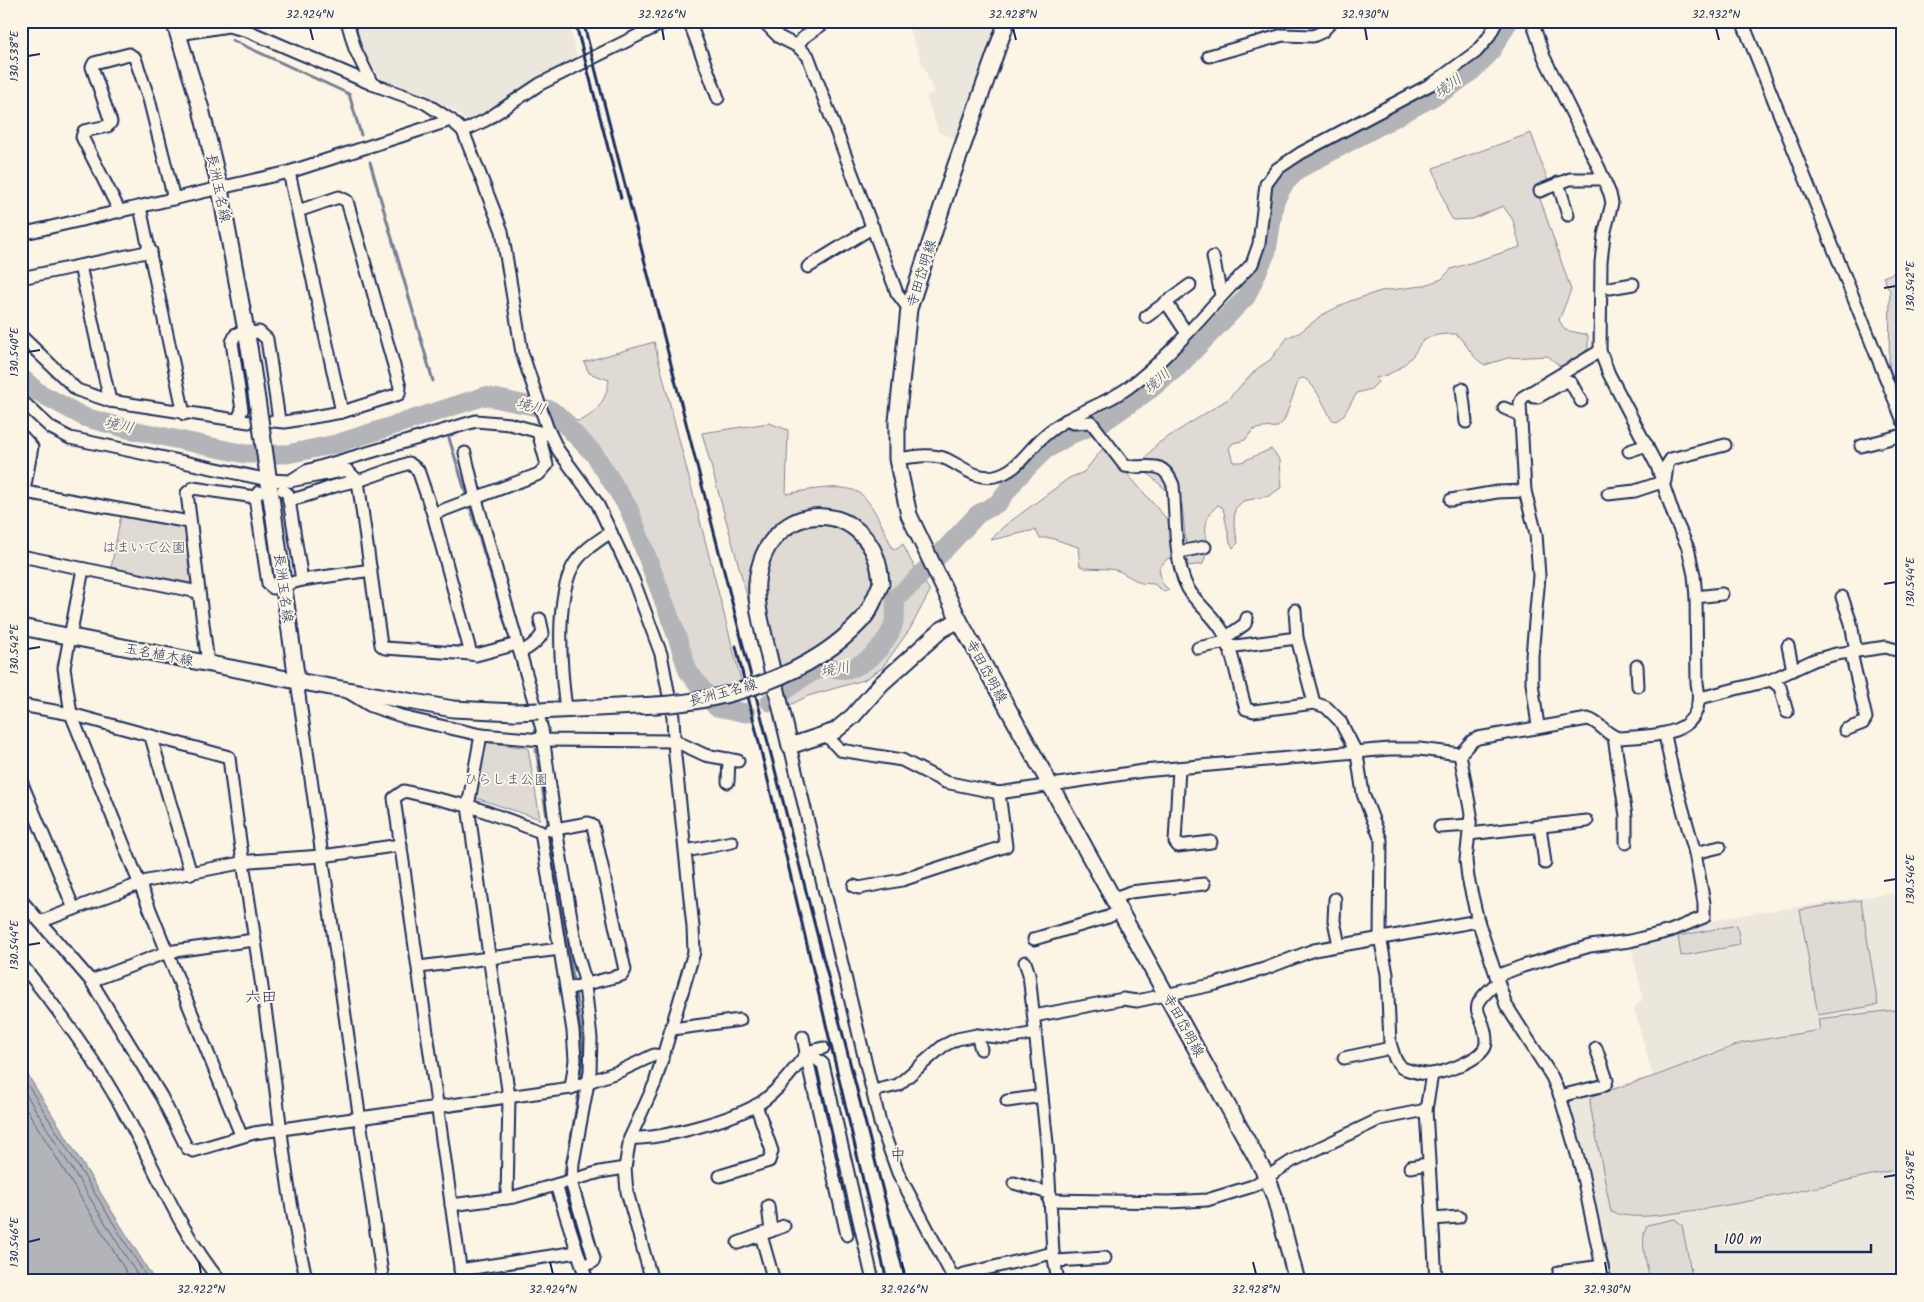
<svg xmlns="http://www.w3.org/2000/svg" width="1924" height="1302" viewBox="0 0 1924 1302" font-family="Kalam,'Klee One',sans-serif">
<rect width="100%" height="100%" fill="#fcf5e5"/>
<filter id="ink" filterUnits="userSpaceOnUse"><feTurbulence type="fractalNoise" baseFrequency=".02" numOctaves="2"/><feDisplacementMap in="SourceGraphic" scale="10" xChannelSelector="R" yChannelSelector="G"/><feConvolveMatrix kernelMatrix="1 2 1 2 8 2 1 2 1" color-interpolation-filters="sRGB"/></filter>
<g filter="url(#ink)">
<g fill="#ece7dc">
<polygon points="353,21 569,21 577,58 537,80 481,117 468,122 454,110 380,78 359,47"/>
<polygon points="906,21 999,21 958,139 939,133 926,96 934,93"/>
<polygon points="1892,893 1899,901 1903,918 1903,1281 1610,1281 1588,1176 1567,1099 1653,1076 1634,1008 1643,999 1631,946 1676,934 1722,918"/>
</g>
<g fill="#dfdbd4" stroke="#7d8599">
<path d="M1531,133L1549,184L1537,190L1571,290L1559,320L1565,330L1588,335V349L1562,368L1548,356L1508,358L1485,365C1471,358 1468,344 1456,334C1444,334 1433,334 1423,341C1419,344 1417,350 1414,354C1405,366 1390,376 1375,378L1378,382L1371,389L1357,393L1343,416L1336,421L1331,419C1326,408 1313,381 1303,378L1299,379L1284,421L1278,427L1261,428L1253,430L1245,440L1233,443L1229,448L1233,462H1241L1271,449L1280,460L1282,487L1269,496L1243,501L1235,509L1234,525L1238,543L1233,548L1230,542L1223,508L1218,505C1196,523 1212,542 1203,564L1188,566L1182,504L1139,466L1157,444L1228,399L1258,368L1270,360L1288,337L1299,333L1322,315L1350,301L1381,291L1422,286L1442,279L1451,269L1520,247L1513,220L1503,206L1472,219L1453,220L1448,212L1433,168Z"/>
<polygon points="1903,269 1903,402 1889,367 1890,291 1883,277"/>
<path d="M654,342L743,688L711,708L688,671L674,628L629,509L595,455L551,410L561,406L577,421C596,417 607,398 609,380L589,373L584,362Z"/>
<path d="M769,423L788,430L786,494C805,491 847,481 862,495C873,504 887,535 892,548L897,549L903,544L911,561L930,591L910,629L882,668L864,680L808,696L782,709L770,679L702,433Z"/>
<polygon points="1104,447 1171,524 1175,559 1168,558 1159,568 1162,583 1169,590 1164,592 1154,584 1141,583 1119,571 1110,569 1085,568 1080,566 1078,547 1051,538 1040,538 1035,530 991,540 1003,527 1069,478 1084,472"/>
<polygon points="121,515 185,526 191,583 111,568"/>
<polygon points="484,742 528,748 540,819 476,798"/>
<polygon points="1861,900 1878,1005 1818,1015 1800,910"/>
<polygon points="1737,925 1740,945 1681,956 1678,936"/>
<path d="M1903,1009V1168C1830,1184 1757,1202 1683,1212C1660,1215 1633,1220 1611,1212L1591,1110L1590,1099L1595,1095L1655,1076L1742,1043L1820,1030L1818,1019Z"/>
<path d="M1675,1219L1682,1225L1693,1281H1650C1647,1263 1639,1242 1647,1225Z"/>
</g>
<polygon fill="#b2b4b8" stroke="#767f94" points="21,1064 150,1273 154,1281 21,1281"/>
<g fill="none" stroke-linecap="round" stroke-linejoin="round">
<g stroke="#576482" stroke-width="1">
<polyline points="21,1074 149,1281"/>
<polyline points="21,1086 141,1281"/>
<polyline points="21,1100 132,1281"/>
</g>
<g stroke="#767f94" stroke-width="3">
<polyline points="232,40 349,94 361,135"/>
<polyline points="370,162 433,381"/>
<polyline points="449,438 467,497"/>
<polyline points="469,503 528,699"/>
<polyline points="536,749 574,984"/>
<polyline points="575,990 583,1047 580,1081"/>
<polyline points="565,1180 565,1171 580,1087"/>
<polyline points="565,1186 574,1223"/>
<polyline points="589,1267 594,1281"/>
</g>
<g stroke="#b2b4b8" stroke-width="19">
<polyline points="21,377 38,392 84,417 128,429 245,454 287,454 336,444 485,396 551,410 595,455 629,509 674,628 688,671 716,707 746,713"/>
<path d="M770,702C788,690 803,673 825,668C832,667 841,671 848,669C870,664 892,639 895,617C896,611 895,604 895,598L913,583L978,514L998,503L1017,478L1044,451L1072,434L1105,421L1151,389L1178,367L1246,297L1267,251L1275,200L1285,183L1299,169L1448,89L1472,71L1490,53L1509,21"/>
</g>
<defs>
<g id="minor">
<polyline points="347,21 355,49 372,84"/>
<polyline points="689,21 718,98"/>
<polyline points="763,21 779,37 797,46 808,56 897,293 909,309"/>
<polyline points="1742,21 1903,421"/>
<polyline points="179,34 228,26 248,31 372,84 425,103 451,120 463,131 502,231 522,353 547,427 558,450 597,503 633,579 661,654 673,717 675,756 693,927 694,952 655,1083 630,1138 625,1168 627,1192 652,1281"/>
<polyline points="797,46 803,38 827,21"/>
<polyline points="1209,56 1283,35 1313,36 1322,32 1332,21"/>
<polyline points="463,131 486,120 540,84 667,21"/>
<polyline points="289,172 342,412"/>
<polyline points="1558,183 1568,215"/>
<polyline points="1540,191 1570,179 1603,179"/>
<polyline points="140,207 184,414"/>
<polyline points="120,212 82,137 84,131 108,126 111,122 92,67 94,63 129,54 135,58 149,99 174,199"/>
<polyline points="21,234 289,172 451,120"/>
<polyline points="1213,257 1221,295"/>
<polyline points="80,266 110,401"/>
<polyline points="808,267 873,227"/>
<polyline points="21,278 151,251"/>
<polyline points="1610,288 1633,284"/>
<polyline points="1166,302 1186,332"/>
<polyline points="1146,317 1190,285"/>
<polyline points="21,336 77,390 110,401 249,422"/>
<polyline points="1462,389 1466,422"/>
<polyline points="1532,392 1534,397 1538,397 1566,381 1571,383 1581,401"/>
<polyline points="21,400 51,428 70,438 269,480 290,481 306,471 476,421 510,424 550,435"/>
<polyline points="1504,408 1520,415"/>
<polyline points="238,419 242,410 232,342 236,334 259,332 267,339 279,420"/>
<path d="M1066,420L1073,423L1091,422L1125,466C1148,470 1162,457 1173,485C1176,515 1174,551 1184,580C1192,602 1212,612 1223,632C1234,654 1238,685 1246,709L1254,711L1314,703L1326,707L1340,721L1357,754L1363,794L1381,840L1380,937L1387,974L1390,1043L1395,1059L1402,1068C1411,1071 1422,1075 1432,1074C1445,1072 1485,1059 1486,1043C1487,1010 1460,1014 1497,983"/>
<polyline points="273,421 285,422 342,412 399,394 400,387 347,201 339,197 298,211"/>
<polyline points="21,435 32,447 21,507"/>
<polyline points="1861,446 1903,435"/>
<polyline points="1629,451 1647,445"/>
<polyline points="465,453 476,499 542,729 556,829 577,953 584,977 591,1038 590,1072 573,1163 572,1185 594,1259 593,1262 582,1266"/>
<path d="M897,459C912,457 931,453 946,459C962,466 975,480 995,476C1018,471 1027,451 1044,436C1069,413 1102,407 1129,387C1175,353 1211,305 1252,264L1259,244L1266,184L1277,169L1301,153L1435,82L1476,52L1488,38L1497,21"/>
<polyline points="25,492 189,522"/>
<polyline points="259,492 255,497 268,584 273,588 302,580 289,500 288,494 283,490"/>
<polyline points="1608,494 1635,491 1665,481 1667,465 1671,459 1725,445"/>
<path d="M289,500C313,496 334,483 358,481L409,463L418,470L433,514L471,654L385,648L381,645L358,481L347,470L290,481"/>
<polyline points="1451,500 1497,492 1525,491"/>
<polyline points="433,514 539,474 547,465 538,432"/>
<polyline points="1179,552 1205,547"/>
<polyline points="21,556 198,592"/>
<polyline points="83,569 64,668 71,714 241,1135"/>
<polyline points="302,580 371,570"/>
<polyline points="1696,597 1722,594"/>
<polyline points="1842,597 1851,623 1855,646 1852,657 1866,718 1863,723 1845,730"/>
<polyline points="1295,610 1297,638 1314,703"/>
<polyline points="1225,638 1245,624 1247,618"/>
<polyline points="1788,646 1793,670"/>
<polyline points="1228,647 1297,638"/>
<polyline points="1198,648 1226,642"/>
<path d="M520,652C529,649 538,641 543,633L540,619"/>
<polyline points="471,654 476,655 517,644"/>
<polyline points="208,664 187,493 193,488 255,497"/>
<polyline points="1637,666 1638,686"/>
<polyline points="1771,680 1780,687 1787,712"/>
<polyline points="297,681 383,1281"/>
<polyline points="348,692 371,706 410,719 481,735 543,740 675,741 705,755 738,761"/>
<polyline points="1700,698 1771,680 1814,660 1836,654 1886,647 1903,652"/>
<path d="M21,705L71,714L229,757C239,848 256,939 268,1030C280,1114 286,1199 307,1281"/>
<path d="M566,709C561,671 555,603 572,568C580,552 596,542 611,532"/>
<polyline points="1538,726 1532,683 1532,656 1539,576 1536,534 1525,491 1520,403 1523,397 1600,351"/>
<polyline points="481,735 468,806 509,1097 507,1198"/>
<polyline points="826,735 840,750 902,760 945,782 999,793 1143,771 1389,749 1419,749 1460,754"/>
<polyline points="151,737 191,874"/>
<polyline points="1614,737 1626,816 1626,843"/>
<polyline points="790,746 880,1123 898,1173 955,1281"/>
<path d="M1460,754L1472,741L1478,738L1588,719C1600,722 1607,736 1619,738C1657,735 1708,737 1697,683L1696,597L1694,575L1688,548L1675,519L1657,466L1609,374L1600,351L1601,262L1604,235L1612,203L1610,194L1599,168L1544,57L1532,21"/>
<polyline points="1460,754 1471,814 1466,860 1468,878 1478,921"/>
<polyline points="1179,768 1175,842 1178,846 1211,842"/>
<polyline points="21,781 74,909"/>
<polyline points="728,782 729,759"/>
<polyline points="1540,826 1545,863"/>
<polyline points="1440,827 1470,825"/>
<polyline points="550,830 588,823 593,826 625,970 622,975 567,989"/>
<polyline points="1469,834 1587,821"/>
<polyline points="686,851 732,842"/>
<polyline points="1695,853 1720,847"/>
<polyline points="854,886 859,888 902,880 1006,846 999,793"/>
<polyline points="1113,899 1130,892 1204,884"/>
<polyline points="1335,899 1334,921 1339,945"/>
<polyline points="21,900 91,981 161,1096 187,1148 193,1151 254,1133 571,1088 620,1071 654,1055 663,1056"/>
<polyline points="40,922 147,881 251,861 322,856 401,845"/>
<polyline points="1034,939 1108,917 1120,911"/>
<polyline points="1025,962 1029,974 1047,1143 1053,1253 1058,1281"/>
<path d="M21,964C57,1008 91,1054 119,1103C153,1161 177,1229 220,1281"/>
<polyline points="419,967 560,949"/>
<polyline points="1496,976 1523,966 1590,946 1630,941 1670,931 1704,917 1704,903 1695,853 1673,774 1665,735"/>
<polyline points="91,981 167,952 254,940"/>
<polyline points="1034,1016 1123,999 1137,1001 1216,984 1264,969 1314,950 1478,921 1506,1005 1552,1077 1560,1096 1581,1168 1605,1281"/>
<polyline points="672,1029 740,1020"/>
<polyline points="977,1035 981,1049"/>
<polyline points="806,1052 823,1048"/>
<polyline points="804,1057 815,1058 823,1064 873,1281"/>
<polyline points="1344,1058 1391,1048"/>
<polyline points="807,1059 847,1235"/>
<polyline points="1432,1074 1426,1110 1436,1281"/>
<polyline points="873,1091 898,1085 943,1046 957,1039 977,1035 1009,1038 1035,1033"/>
<polyline points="1560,1096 1605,1085 1607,1080 1596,1048"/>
<polyline points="1007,1101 1042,1096"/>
<path d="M630,1138C660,1140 729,1120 755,1106C775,1095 790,1074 804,1057L806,1052L803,1037"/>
<polyline points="1410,1167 1428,1164"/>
<polyline points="720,1176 769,1161 772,1151 756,1105"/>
<polyline points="1014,1183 1049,1193"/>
<polyline points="556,1185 587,1281"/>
<polyline points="1049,1200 1169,1202 1207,1200 1253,1186 1292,1161 1380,1119 1426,1110"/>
<polyline points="451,1205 514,1197 600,1172 625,1168"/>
<polyline points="768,1206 771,1231"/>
<polyline points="1433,1219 1459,1217"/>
<polyline points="761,1235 774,1281"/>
<polyline points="738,1243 784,1226"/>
<polyline points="1056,1261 1105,1258"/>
<polyline points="460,1270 577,1252"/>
<polyline points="1559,1272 1602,1266"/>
<polyline points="954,1278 964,1274 1053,1253"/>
<polyline points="462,1281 394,798 404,791 476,808 541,832 573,1031 575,1060 571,1088"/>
</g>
<g id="major">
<polyline points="174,21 201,109 220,189 249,347"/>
<polyline points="1007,21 952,176 909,309 897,421 897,459 909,515 959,620 1267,1177 1275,1198 1297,1281"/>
<polyline points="261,426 297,681"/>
<path d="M881,584C877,496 766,493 757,582C755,606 764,633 769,657C776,687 783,716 790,746L835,731L853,716L881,684L941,630L959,620"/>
<polyline points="21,627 297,681 453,709 515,712"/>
<polyline points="538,711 656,705"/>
</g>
</defs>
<use href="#minor" stroke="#1b2f5e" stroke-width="15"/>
<use href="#major" stroke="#1b2f5e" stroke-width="19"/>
<use href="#minor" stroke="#fcf5e5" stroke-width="11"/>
<use href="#major" stroke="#fcf5e5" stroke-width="15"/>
<g stroke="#1b2f5e" stroke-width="3">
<polyline points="575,21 621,198"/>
<polyline points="583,21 906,1281"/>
<polyline points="736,646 887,1281"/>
</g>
<defs>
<g id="major-bridge">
<polyline points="249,347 261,426"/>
<path d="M656,705C728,701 811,675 861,621C871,611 875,596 881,584"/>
<polyline points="515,712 538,711"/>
</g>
</defs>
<use href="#major-bridge" stroke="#1b2f5e" stroke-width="19" stroke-linecap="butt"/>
<use href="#major-bridge" stroke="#fcf5e5" stroke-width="15"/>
</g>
</g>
<path fill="none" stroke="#1b2f5e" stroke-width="2" d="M310,28L313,40M662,28L664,40M1013,28L1016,40M1365,28L1367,40M1716,28L1719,40M28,56L40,54M1884,288L1896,286M28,352L40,350M1884,584L1896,582M28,649L40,647M1884,881L1896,879M28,945L40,943M1884,1177L1896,1175M28,1242L40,1239M199,1262L201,1274M550,1262L553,1274M902,1262L904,1274M1253,1262L1256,1274M1605,1262L1607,1274"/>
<g text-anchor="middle" stroke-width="4" stroke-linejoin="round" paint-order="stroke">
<g font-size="14" fill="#1b2f5e" stroke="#fcf5e5">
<text transform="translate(219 188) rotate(78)" y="5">長洲玉名線</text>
<text transform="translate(921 273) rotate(-73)" y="5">寺田岱明線</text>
<text transform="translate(284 588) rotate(82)" y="5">長洲玉名線</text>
<text transform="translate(159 654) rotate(11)" y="5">玉名植木線</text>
<text transform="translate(987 671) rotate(61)" y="5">寺田岱明線</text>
<text transform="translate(723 692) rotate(-15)" y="5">長洲玉名線</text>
<text transform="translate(1184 1025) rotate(61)" y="5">寺田岱明線</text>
</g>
<g font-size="14" fill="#425176" stroke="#fcf5e5">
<text x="144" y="552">はまいで公園</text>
<text x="506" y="784">ひらしま公園</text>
</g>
<g font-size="15" font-style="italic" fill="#485779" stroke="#fcf5e5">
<text transform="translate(1448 86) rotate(-36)" y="5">境川</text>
<text transform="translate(1157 381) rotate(-42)" y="5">境川</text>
<text transform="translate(531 406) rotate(14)" y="5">境川</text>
<text transform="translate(119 425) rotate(13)" y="5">境川</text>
<text transform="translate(835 669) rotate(-11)" y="5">境川</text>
</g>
<g font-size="16" fill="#1b2f5e" stroke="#fcf5e5">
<text x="261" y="1002">六田</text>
<text x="898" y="1160">中</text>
</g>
</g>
<rect width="1924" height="1302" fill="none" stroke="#fcf5e5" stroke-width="55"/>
<path d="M1716 1244v8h155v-8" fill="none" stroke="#1b2f5e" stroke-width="2.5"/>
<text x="1724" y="1244" font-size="15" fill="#1b2f5e" stroke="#fcf5e5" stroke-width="4" paint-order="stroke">100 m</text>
<rect x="28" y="28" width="1868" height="1246" fill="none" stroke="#1b2f5e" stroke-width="2"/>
<g font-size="12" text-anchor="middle" fill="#1b2f5e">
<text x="310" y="18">32.924°N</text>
<text x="662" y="18">32.926°N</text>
<text x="1013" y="18">32.928°N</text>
<text x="1365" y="18">32.930°N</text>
<text x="1716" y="18">32.932°N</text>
<text transform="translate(14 56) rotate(-90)" y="4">130.538°E</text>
<text transform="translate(1910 286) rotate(-90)" y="4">130.542°E</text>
<text transform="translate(14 352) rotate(-90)" y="4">130.540°E</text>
<text transform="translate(1910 582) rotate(-90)" y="4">130.544°E</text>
<text transform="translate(14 649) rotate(-90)" y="4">130.542°E</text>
<text transform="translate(1910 879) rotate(-90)" y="4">130.546°E</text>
<text transform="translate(14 945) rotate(-90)" y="4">130.544°E</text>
<text transform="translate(1910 1175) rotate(-90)" y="4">130.548°E</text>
<text transform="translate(14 1242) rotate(-90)" y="4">130.546°E</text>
<text x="201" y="1293">32.922°N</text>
<text x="553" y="1293">32.924°N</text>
<text x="904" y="1293">32.926°N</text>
<text x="1256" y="1293">32.928°N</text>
<text x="1607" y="1293">32.930°N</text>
</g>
</svg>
